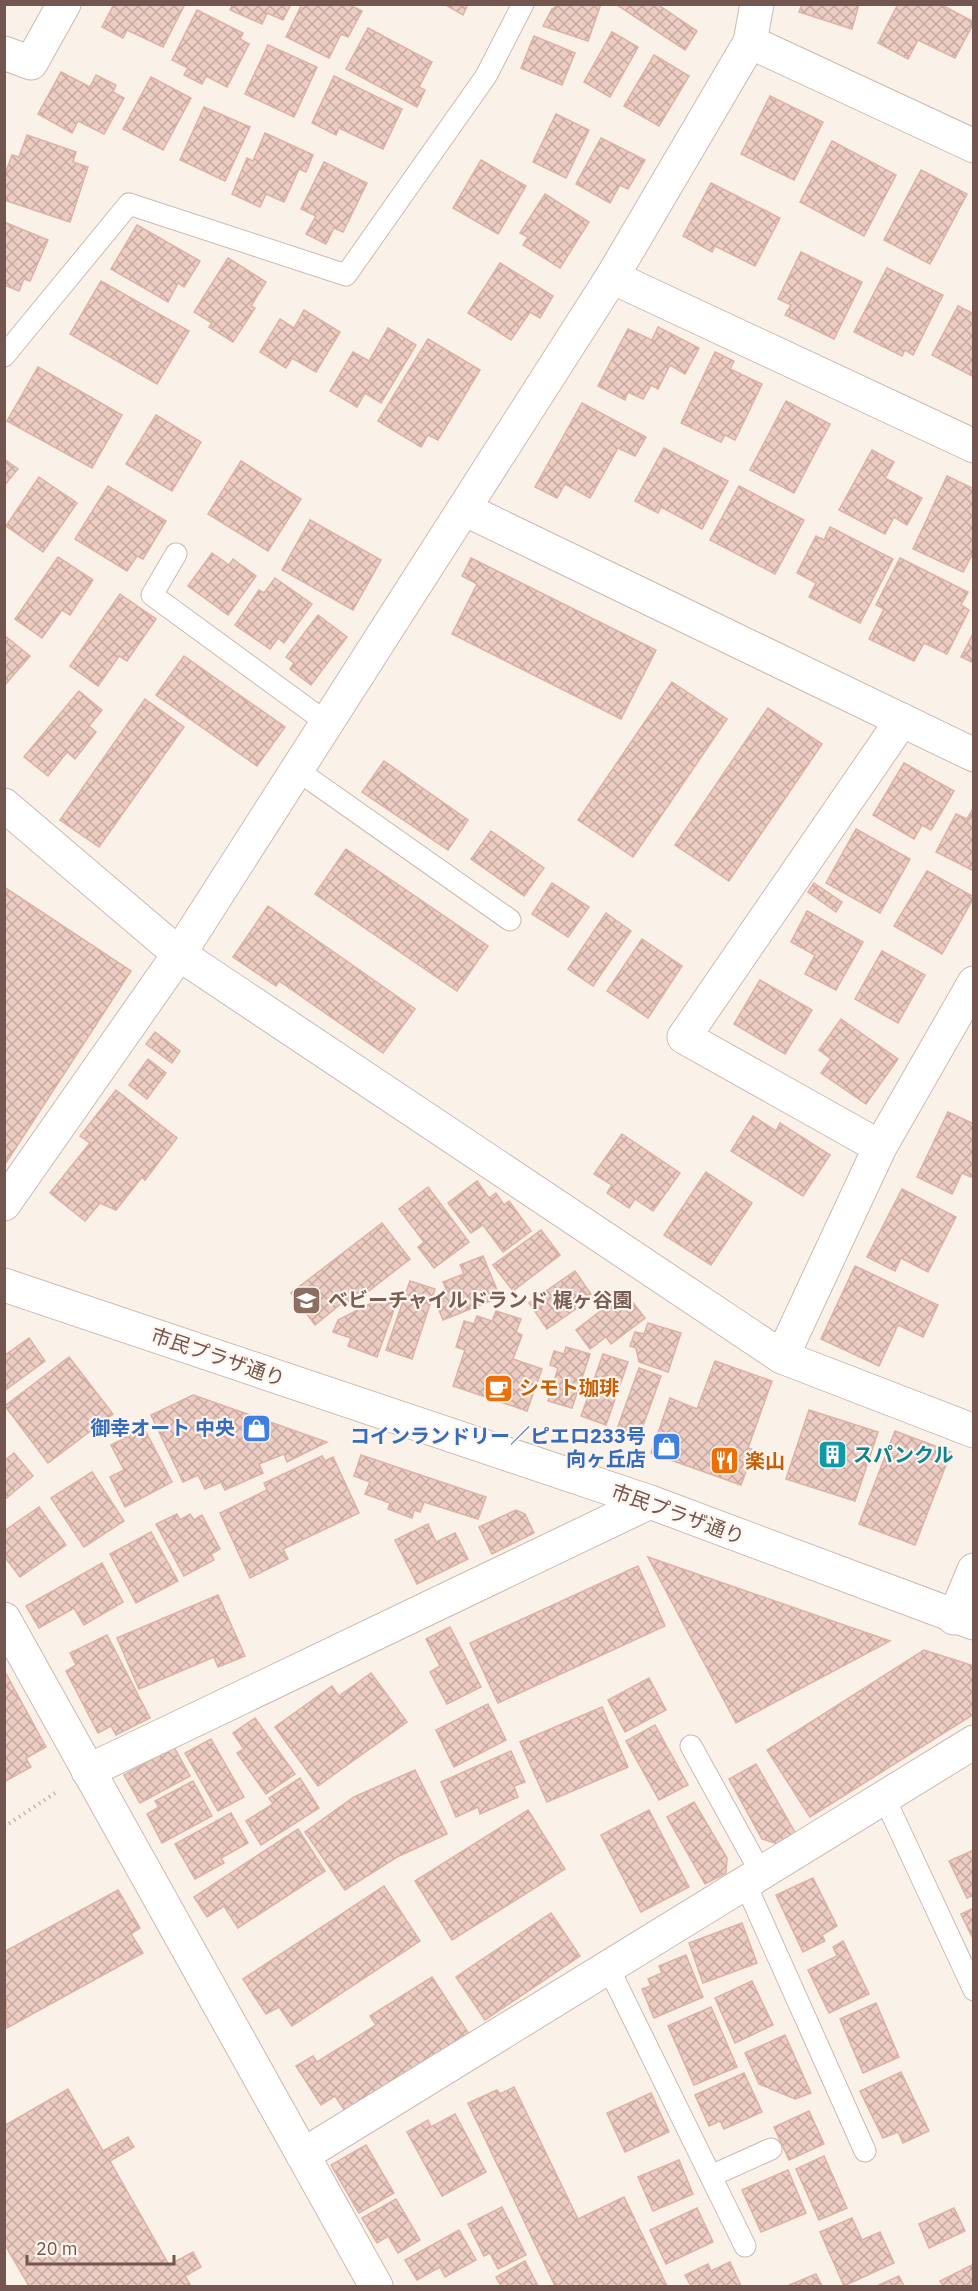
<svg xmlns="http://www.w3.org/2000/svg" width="978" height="2291" viewBox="0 0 978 2291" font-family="'IBM Plex Sans','Noto Sans JP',sans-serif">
<defs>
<pattern id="building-cross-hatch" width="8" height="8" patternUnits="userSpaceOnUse" patternTransform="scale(1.5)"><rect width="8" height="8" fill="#edcdc3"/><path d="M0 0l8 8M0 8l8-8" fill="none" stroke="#c4a9a1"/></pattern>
</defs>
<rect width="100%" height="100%" fill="#faf1e8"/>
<g fill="url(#building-cross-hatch)" stroke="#deb2a5" stroke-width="1.5">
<polygon points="114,4 185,4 163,47 127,30 123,38 102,27"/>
<polygon points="233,4 291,4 283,20 267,13 262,24 230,10"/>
<polygon points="302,4 348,4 362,11 348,37 341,34 329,58 286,37"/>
<polygon points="444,4 468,4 463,15"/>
<polygon points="561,4 601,4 588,41 543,26 552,9"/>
<polygon points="657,4 697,31 685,50 617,5"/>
<polygon points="802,4 859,4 852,29 799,12"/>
<polygon points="898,4 940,4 974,22 955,58 918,40 908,59 878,43"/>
<polygon points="197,10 243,33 240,39 249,44 227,87 206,76 202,84 184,75 188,68 172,60"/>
<polygon points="368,28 432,62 419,87 425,90 417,107 346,69"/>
<polygon points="612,32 638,47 610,97 584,82"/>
<polygon points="534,36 575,53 562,85 521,68"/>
<polygon points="268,45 317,67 294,117 245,94"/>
<polygon points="654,55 689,76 659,126 624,106"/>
<polygon points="61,72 90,87 96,75 116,85 113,92 124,98 104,134 78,121 72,133 38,114"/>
<polygon points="334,76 402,109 383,149 339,128 336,135 312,123"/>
<polygon points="151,77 191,98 163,150 123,129"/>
<polygon points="770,96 823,122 794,180 741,154"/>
<polygon points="204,107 250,127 225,181 180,160"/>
<polygon points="556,114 589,130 566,178 533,162"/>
<polygon points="265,133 313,155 306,172 299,169 284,202 266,194 260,207 232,194 247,158 253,161"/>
<polygon points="27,135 76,152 73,162 88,167 70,222 4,200 4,177 12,155 19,157"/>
<polygon points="601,138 645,160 628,189 620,185 610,203 576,184"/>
<polygon points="832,141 896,175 864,236 800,202"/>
<polygon points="481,160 526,186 498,234 453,208"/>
<polygon points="324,162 367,183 343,232 334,228 326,244 306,234 316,216 301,209"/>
<polygon points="921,170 967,194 930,264 884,240"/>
<polygon points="711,183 780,218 755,266 715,246 712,252 683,236"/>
<polygon points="545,194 589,222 560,268 523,245 528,237 520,233"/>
<polygon points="4,222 48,240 30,281 24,279 19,291 4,285"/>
<polygon points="137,225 200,261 184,287 178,283 168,302 111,269"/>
<polygon points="801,252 862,282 834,339 785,315 791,305 778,299"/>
<polygon points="228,258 266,282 251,306 255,308 233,342 209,327 212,323 194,312"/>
<polygon points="500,263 553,296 540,318 530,312 511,340 468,313"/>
<polygon points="887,268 943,295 913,355 905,350 902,356 854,332"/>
<polygon points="101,281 189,331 157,384 70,334"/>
<polygon points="958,306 974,314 974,377 932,355"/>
<polygon points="304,310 340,332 316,372 292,358 286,368 260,352 280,319 294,328"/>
<polygon points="658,327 699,348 685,374 670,365 658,389 651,385 643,399 628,392 625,400 598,386 628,329 652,340"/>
<polygon points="388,328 416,345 381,403 365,393 357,407 330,391 353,352 369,361"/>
<polygon points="428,339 480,370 438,440 428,435 421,447 378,421"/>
<polygon points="715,352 734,361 730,369 762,384 735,440 725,435 721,442 681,423"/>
<polygon points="38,367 122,415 92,468 7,421"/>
<polygon points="786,401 830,424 794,493 750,470"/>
<polygon points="582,403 646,437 635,456 618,448 590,498 565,484 557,498 535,487"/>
<polygon points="156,415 201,442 172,491 126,464"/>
<polygon points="664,448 728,481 702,529 661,507 658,513 635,501"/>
<polygon points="872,450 894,462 885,478 922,498 907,525 894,517 885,534 839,510"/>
<polygon points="4,459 18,469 4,486"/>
<polygon points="241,461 301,499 268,551 208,514"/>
<polygon points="947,476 974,489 974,551 963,572 913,549"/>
<polygon points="39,477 77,503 43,552 6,526"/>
<polygon points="108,486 166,521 143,559 137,556 127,571 75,539"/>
<polygon points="739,486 804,520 775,574 710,540"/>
<polygon points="310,520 381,560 353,610 282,570"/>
<polygon points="830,527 893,559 860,623 809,597 816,583 797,573 816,536 824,540"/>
<polygon points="212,553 229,565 233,559 256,576 228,615 188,586"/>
<polygon points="58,557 93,580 70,615 62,610 42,638 15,619"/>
<polygon points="471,558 656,650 621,719 452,634 477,584 462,576"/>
<polygon points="900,558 968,592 961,605 969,610 947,654 924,643 914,661 869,639 884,609 876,605"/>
<polygon points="275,578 312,604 284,643 278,638 270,649 235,625 259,590 264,593"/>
<polygon points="120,594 156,619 127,661 119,656 98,686 70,666"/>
<polygon points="318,615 347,637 311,685 290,669 294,663 286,657"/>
<polygon points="974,632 974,663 961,657"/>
<polygon points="4,635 30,656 4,686"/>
<polygon points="184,656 285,727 257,766 156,695"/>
<polygon points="672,682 727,719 633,857 578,820"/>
<polygon points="79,691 102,710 89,726 96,732 75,759 67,752 48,776 24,757"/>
<polygon points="145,699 184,727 99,847 60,820"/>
<polygon points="768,708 822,744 729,881 675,845"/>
<polygon points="384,761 468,820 448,850 362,792"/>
<polygon points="904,763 954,791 931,830 922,825 914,839 873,815"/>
<polygon points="974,807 974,871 936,852 956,814 967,819"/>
<polygon points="856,829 910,859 880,913 826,883"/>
<polygon points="491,831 544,868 524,896 471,859"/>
<polygon points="346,849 488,946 457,991 315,894"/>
<polygon points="927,871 974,897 942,954 894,926"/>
<polygon points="552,883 589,907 568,937 532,914"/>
<polygon points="814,883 842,902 836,912 808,892"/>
<polygon points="4,887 131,971 4,1166"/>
<polygon points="268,906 415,1009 383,1053 279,981 276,986 233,957"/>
<polygon points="807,911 863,942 836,990 805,974 815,955 791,942"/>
<polygon points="606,913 631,931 593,986 568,969"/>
<polygon points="642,939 682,966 648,1018 607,991"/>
<polygon points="882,951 925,975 898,1023 855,999"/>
<polygon points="760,980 812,1010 785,1054 734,1024"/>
<polygon points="841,1019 898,1059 866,1104 821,1073 831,1059 819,1050"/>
<polygon points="155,1032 180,1051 172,1063 146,1044"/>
<polygon points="148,1059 166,1073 147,1099 129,1085"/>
<polygon points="116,1090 177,1138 145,1180 142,1177 116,1210 100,1203 85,1221 50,1193 90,1143 80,1136"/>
<polygon points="948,1112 974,1124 974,1172 971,1177 962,1173 952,1194 917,1177"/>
<polygon points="753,1116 776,1131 780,1123 830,1155 803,1196 731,1151"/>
<polygon points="622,1134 680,1173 653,1211 635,1199 629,1208 607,1193 612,1185 594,1174"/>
<polygon points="706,1172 752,1203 711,1265 664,1235"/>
<polygon points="477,1181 489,1198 496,1193 504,1205 509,1201 531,1231 503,1252 483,1225 471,1233 448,1203"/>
<polygon points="428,1187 469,1242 434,1268 418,1247 424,1242 399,1209"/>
<polygon points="902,1189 956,1217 928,1272 901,1258 895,1271 867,1257"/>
<polygon points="382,1223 410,1259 352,1304 347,1299 315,1325 291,1293"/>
<polygon points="541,1230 560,1255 513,1291 493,1265"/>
<polygon points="483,1256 500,1297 443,1320 437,1305 444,1301 442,1296 448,1293 443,1282 464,1274 460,1265"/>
<polygon points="855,1266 938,1305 923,1337 898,1325 879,1366 821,1339"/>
<polygon points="575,1271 593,1297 547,1329 529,1303"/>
<polygon points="410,1281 435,1289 412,1359 386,1350"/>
<polygon points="625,1292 645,1318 611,1344 606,1337 590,1349 576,1330"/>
<polygon points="381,1298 396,1304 377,1357 348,1346 351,1338 333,1332 338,1320"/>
<polygon points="496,1311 521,1319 516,1332 522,1335 513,1359 542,1369 527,1411 453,1386 465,1350 456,1347 464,1321 474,1324 477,1316 492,1321"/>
<polygon points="648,1323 681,1333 668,1372 639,1362 636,1348 630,1346 635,1332 644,1334"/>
<polygon points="29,1338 45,1361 4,1391 4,1356"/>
<polygon points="566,1347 590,1354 572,1408 548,1401 558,1368 550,1365 554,1351 564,1354"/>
<polygon points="603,1354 628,1362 606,1425 581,1416"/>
<polygon points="69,1357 113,1414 48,1463 5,1406"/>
<polygon points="715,1361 772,1381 748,1448 754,1450 741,1485 651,1453 670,1398 697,1409"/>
<polygon points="639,1368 661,1376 639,1437 617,1429"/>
<polygon points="193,1395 327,1442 287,1462 284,1454 259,1464 263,1473 225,1490 221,1482 205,1489 198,1475 183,1482 151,1415"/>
<polygon points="809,1410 878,1432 855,1501 786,1479"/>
<polygon points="144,1428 172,1482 125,1507 110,1477 124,1470 111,1445"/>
<polygon points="895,1431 951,1452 915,1545 859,1524"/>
<polygon points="14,1453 33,1476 4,1500 4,1461"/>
<polygon points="361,1455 486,1497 478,1519 424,1502 420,1512 414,1510 412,1518 388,1509 390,1503 365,1494 370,1482 354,1476"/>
<polygon points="322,1456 325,1461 333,1457 359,1513 283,1549 288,1559 250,1578 220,1513 267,1490 264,1483"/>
<polygon points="92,1472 124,1521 84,1547 51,1498"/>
<polygon points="39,1507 66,1545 20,1577 4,1556 4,1531"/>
<polygon points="516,1510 525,1514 534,1533 492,1554 479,1527"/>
<polygon points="177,1514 180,1520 190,1514 194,1520 202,1515 220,1549 211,1554 214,1560 184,1576 156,1524"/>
<polygon points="428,1524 436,1542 455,1533 468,1559 417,1584 395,1540"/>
<polygon points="151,1532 178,1581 136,1603 110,1554"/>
<polygon points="648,1557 890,1641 736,1723"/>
<polygon points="102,1563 123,1602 84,1625 74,1608 39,1628 26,1606"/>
<polygon points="638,1566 665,1626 498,1703 470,1643"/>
<polygon points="218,1595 245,1656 218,1667 214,1657 139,1689 117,1638"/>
<polygon points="450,1627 481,1687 447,1704 430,1672 440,1666 426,1639"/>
<polygon points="107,1635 150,1718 116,1735 111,1726 98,1733 66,1671 76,1665 70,1653"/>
<polygon points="924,1650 974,1666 974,1714 810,1817 767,1750"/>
<polygon points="4,1670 46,1747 26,1758 31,1767 4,1782"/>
<polygon points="371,1673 407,1722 318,1786 275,1727 332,1686 339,1696"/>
<polygon points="649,1678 666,1710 625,1732 608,1700"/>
<polygon points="488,1704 506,1740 454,1767 436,1730"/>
<polygon points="602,1707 628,1767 547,1802 520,1742"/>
<polygon points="255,1718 295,1774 266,1794 237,1753 244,1749 233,1733"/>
<polygon points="655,1725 688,1785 659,1800 626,1741"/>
<polygon points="211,1739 244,1797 218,1811 185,1753"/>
<polygon points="174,1747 190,1776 140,1803 124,1775"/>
<polygon points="511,1751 525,1782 514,1786 518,1797 480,1814 478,1807 456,1817 441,1782"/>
<polygon points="756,1764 796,1834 778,1844 762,1839 729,1779"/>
<polygon points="415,1770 447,1834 397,1857 345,1890 305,1832 354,1797"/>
<polygon points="300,1778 319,1808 261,1845 246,1821 273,1804 269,1798"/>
<polygon points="193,1781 212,1816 162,1843 147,1814 159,1807 155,1801"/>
<polygon points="694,1802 727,1858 726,1873 705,1884 667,1817"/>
<polygon points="528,1810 565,1869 452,1940 415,1881"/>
<polygon points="649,1810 689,1887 641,1912 601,1835"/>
<polygon points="231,1813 248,1843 221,1858 224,1863 195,1879 175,1844"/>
<polygon points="298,1829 325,1871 238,1928 224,1906 207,1917 194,1897"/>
<polygon points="974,1850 974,1895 967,1898 949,1861"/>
<polygon points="813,1878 837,1926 822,1935 825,1941 803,1952 776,1895"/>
<polygon points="384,1886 420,1941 292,2026 279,2007 266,2014 243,1979"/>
<polygon points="118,1890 140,1928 131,1934 143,1953 7,2028 4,1952"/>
<polygon points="974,1908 974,1941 961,1914"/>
<polygon points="551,1913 580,1956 485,2020 456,1977"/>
<polygon points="742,1923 757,1963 703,1983 689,1943"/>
<polygon points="843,1941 869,1994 829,2013 808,1970 837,1956 833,1947"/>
<polygon points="686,1955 703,1997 654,2018 642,1989 651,1986 648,1979 662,1973 659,1966"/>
<polygon points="432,1977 469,2034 345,2111 335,2096 321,2105 296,2066 313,2056 317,2062 376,2025 370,2016"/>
<polygon points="752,1981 773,2025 735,2043 715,1998"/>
<polygon points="876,2003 899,2057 863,2073 840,2019"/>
<polygon points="711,2007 737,2067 694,2085 668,2026"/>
<polygon points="785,2035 811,2093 795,2099 759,2084 745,2053"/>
<polygon points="901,2072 929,2131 903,2143 898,2132 883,2138 860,2091"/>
<polygon points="744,2073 762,2112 724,2129 720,2121 709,2126 695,2095"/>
<polygon points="514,2087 578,2219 624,2197 667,2286 555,2286 468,2103 497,2090 500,2094"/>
<polygon points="68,2089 103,2151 128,2137 134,2147 110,2161 169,2265 193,2252 201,2267 185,2276 191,2286 29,2286 4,2243 4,2126"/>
<polygon points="651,2093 669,2132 625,2152 607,2113"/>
<polygon points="809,2111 824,2144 789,2160 774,2127"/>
<polygon points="455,2114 486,2172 442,2196 407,2132 428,2120 431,2127"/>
<polygon points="366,2145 394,2193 359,2213 331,2165"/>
<polygon points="824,2156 847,2208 819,2220 796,2169"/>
<polygon points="679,2160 693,2194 653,2211 638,2177"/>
<polygon points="788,2170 806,2213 761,2232 742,2190"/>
<polygon points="396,2199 420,2240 398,2253 388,2236 377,2243 362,2218"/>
<polygon points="502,2207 526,2255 498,2269 490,2253 484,2256 468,2224"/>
<polygon points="697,2208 713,2242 666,2264 650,2230"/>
<polygon points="954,2208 965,2231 929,2248 919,2224"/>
<polygon points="852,2218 862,2240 880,2232 894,2263 844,2286 820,2232"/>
<polygon points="459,2230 476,2260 445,2277 440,2267 417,2280 405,2260"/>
<polygon points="525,2261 538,2286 501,2286 496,2277"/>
<polygon points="730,2262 741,2286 691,2286 685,2275 708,2264 711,2271"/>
<polygon points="974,2264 974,2286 943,2286 940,2281"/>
<polygon points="816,2274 822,2286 787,2286"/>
<polygon points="899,2276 904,2286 877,2286"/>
</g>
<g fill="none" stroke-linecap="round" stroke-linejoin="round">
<defs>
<g id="service">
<polyline points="4,356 129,204 346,275 486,76 523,4"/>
<polyline points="176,554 152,595 327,723"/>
<polyline points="297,770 510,920"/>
<polyline points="691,1746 761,1873"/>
<polyline points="884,1797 974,1990"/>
<polyline points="745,1883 865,2151"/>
<polyline points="608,1967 745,2246"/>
<polyline points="711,2176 771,2149"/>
</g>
<g id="minor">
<polyline points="750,42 974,146"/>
<polyline points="4,53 31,63 64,4"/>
<polyline points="612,277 974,446"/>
<polyline points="464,509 974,755"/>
<polyline points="4,805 179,954 782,1357 974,1431"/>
<polyline points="880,1147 684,1037 902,720"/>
<polyline points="4,1204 179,954 612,277 750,42 757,4"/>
<polyline points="782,1357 880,1147 974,983"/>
<polyline points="954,1618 974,1570"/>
<polyline points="4,1619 376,2286"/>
<polyline points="88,1771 650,1502"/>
<polyline points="303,2155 974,1742"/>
</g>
<polyline id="tertiary" points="4,1285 650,1502 974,1623"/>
</defs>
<use href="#service" stroke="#cdbab2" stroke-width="23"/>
<use href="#minor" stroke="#cdbab2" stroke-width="35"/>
<use href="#tertiary" stroke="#cdbab2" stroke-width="35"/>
<polyline stroke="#d2b0a6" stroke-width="4" stroke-dasharray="1.5 4.5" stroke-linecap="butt" points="4,1827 55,1793"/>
<use href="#service" stroke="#fff" stroke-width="21"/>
<use href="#minor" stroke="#fff" stroke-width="33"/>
<use href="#tertiary" stroke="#fff" stroke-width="33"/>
</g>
<defs>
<symbol id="school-square" viewBox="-11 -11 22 22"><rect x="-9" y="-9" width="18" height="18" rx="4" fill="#8d6e63" stroke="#fdf5ee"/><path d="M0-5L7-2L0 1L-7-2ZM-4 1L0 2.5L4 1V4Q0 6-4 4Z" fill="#fff"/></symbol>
<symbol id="cafe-square" viewBox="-11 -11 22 22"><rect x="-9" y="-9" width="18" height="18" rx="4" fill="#e8710a" stroke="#fdf5ee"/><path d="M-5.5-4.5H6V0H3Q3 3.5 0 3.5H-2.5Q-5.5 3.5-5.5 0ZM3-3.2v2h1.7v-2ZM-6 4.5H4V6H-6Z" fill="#fff"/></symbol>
<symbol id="shop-square" viewBox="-11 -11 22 22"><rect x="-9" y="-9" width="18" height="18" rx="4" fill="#3f7fe0" stroke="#fdf5ee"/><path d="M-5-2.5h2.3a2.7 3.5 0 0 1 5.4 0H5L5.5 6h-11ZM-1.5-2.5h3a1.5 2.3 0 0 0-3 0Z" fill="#fff"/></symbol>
<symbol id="building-square" viewBox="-11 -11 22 22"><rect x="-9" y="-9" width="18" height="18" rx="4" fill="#0f9aa8" stroke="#fdf5ee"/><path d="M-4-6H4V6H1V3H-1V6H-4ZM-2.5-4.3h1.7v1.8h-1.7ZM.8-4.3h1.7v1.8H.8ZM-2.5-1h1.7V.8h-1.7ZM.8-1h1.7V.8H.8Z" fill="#fff"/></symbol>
<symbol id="restaurant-square" viewBox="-11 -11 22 22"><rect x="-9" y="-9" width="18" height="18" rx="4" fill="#e8710a" stroke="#fdf5ee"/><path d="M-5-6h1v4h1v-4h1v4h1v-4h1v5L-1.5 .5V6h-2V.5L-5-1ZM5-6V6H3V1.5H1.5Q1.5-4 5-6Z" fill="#fff"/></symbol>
</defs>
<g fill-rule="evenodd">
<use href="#school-square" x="290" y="1284" width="33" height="33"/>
<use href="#cafe-square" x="482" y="1372" width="33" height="33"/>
<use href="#shop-square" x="240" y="1412" width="33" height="33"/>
<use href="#shop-square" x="650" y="1430" width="33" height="33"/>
<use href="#building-square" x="816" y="1438" width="33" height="33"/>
<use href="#restaurant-square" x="708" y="1444" width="33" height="33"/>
</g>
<g text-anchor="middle" stroke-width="4.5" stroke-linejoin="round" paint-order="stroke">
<g font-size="20" font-weight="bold" fill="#785e54" stroke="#fdf5ee" text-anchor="start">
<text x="328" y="1307">ベビーチャイルドランド 梶ヶ谷園</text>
</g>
<g font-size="20" fill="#72564f" stroke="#fdf5ee">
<text transform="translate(218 1357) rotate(19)" y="7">市民プラザ通り</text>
<text transform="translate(678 1514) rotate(20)" y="7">市民プラザ通り</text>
</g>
<g font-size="20" font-weight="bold" fill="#c56008" stroke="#fdf5ee" text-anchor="start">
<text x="519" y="1395">シモト珈琲</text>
<text x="745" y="1468">楽山</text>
</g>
<g font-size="20" font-weight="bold" fill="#366cbe" stroke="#fdf5ee" text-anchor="end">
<text x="235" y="1435">御幸オート 中央</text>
<text x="646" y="1443">コインランドリー／ピエロ233号<tspan x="646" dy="23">向ヶ丘店</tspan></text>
</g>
<g font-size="20" font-weight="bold" fill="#0d838f" stroke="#fdf5ee" text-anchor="start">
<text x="853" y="1462">スパンクル</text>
</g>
</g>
<rect width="978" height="2291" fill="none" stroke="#72564f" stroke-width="12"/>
<path d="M27 2255v9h147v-9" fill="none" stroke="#72564f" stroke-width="3"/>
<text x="36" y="2255" font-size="18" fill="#72564f" stroke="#fdf5ee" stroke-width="4.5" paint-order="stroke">20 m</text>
</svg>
